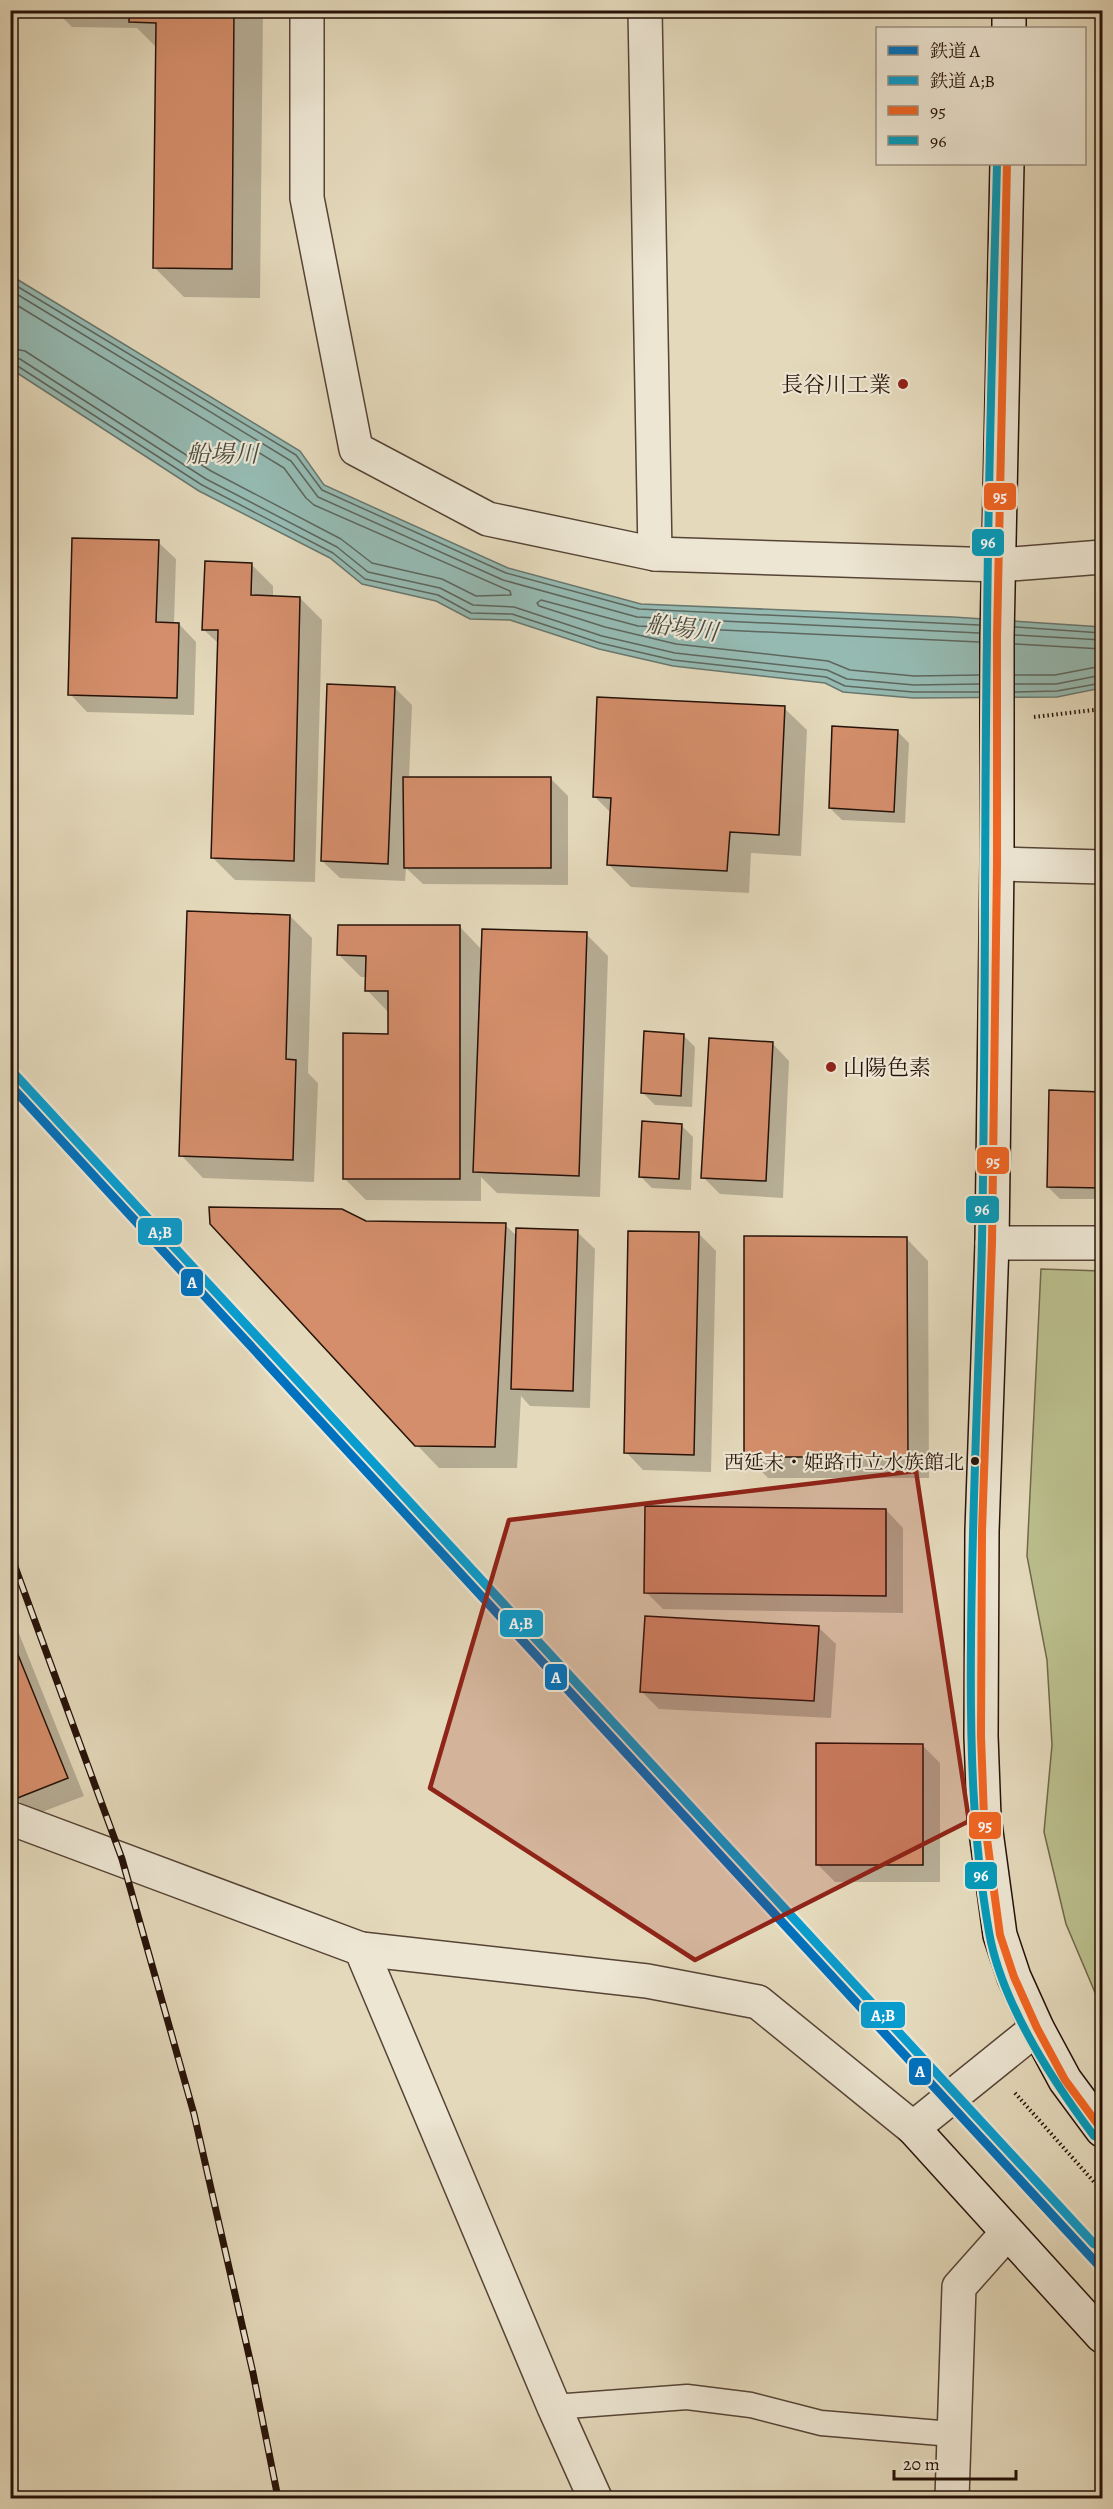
<svg xmlns="http://www.w3.org/2000/svg" width="1113" height="2509" viewBox="0 0 1113 2509" font-family="Alegreya,'Noto Serif JP',serif">
<rect width="100%" height="100%" fill="#e4d9bb"/>
<filter id="stains"><feTurbulence type="fractalNoise" baseFrequency=".00333" numOctaves="4"/><feColorMatrix values="0 0 0 0 .2 0 0 0 0 .09 0 0 0 0 .02 0 0 0 .5 -.17"/></filter>
<radialGradient id="worn" r=".72"><stop offset=".6" stop-color="#630" stop-opacity="0"/><stop offset="1" stop-color="#630" stop-opacity=".3"/></radialGradient>
<polygon fill="#babe8c" stroke="#70684a" stroke-width="1.5" points="1041,1269 1102,1271 1102,2009 1066,1924 1044,1832 1052,1745 1047,1660 1027,1556"/>
<polygon fill="#95bab2" stroke="#69776e" stroke-width="1.5" points="10,275 300,451 324,485 508,568 641,604 953,617 1102,627 1102,688 1057,697 913,698 843,692 825,683 673,666 599,649 510,620 470,619 436,601 362,584 330,558 199,491 11,369"/>
<g fill="#0003">
<polygon points="55,10 263,10 260,298 184,297 155,268 157,48 137,28 72,27"/>
<polygon points="158,542 176,559 174,624 179,624 196,642 194,715 87,712 70,694"/>
<polygon points="251,564 273,586 273,597 300,598 322,620 315,882 235,880 213,858 219,644 204,630"/>
<polygon points="395,688 412,705 409,779 550,778 568,796 568,885 423,884 406,868 405,881 340,878 322,861"/>
<polygon points="784,708 807,730 801,856 751,853 749,893 631,887 609,865 611,813 594,796"/>
<polygon points="897,731 909,743 905,823 842,820 830,808"/>
<polygon points="290,916 312,938 308,1073 318,1083 314,1182 203,1178 181,1155"/>
<polygon points="459,926 482,950 586,934 608,956 600,1197 497,1193 481,1177 481,1201 366,1200 344,1178 389,1036 389,1013 367,990 367,977 361,977 339,955"/>
<polygon points="683,1035 695,1047 692,1107 655,1105 643,1093"/>
<polygon points="772,1043 789,1061 783,1198 720,1194 703,1177"/>
<polygon points="1050,1092 1102,1093 1102,1199 1060,1199 1048,1187"/>
<polygon points="681,1125 693,1137 691,1190 652,1188 640,1176"/>
<polygon points="365,1222 505,1225 517,1236 577,1232 595,1249 590,1408 530,1406 521,1396 517,1468 439,1468 417,1445"/>
<polygon points="698,1233 716,1251 711,1472 643,1470 626,1452"/>
<polygon points="906,1238 928,1261 929,1478 768,1478 746,1456"/>
<polygon points="886,1510 903,1528 903,1613 663,1609 646,1592"/>
<polygon points="10,1611 84,1796 34,1815 16,1798 10,1783"/>
<polygon points="818,1627 836,1644 831,1718 659,1709 642,1692"/>
<polygon points="922,1745 940,1763 940,1882 835,1882 818,1865"/>
</g>
<g fill="none" stroke-linecap="round" stroke-linejoin="round">
<g stroke="#5e665e" stroke-width="1.5">
<polyline points="10,282 296,455 322,490 506,573 639,609 979,625"/>
<polyline points="10,290 291,461 318,497 503,580 637,617 979,633"/>
<polyline points="10,301 284,468 306,498 314,505 510,591 511,595 476,596 442,579 372,563 341,539 211,471 25,351 10,348"/>
<polyline points="10,357 20,359 206,479 337,547 368,572 440,588 473,605 514,607 602,636 675,653 827,670 847,679 914,685 979,684"/>
<polyline points="10,364 16,365 202,485 333,553 365,579 438,595 471,613 512,614 600,643 673,660 826,677 845,686 913,692 979,692"/>
<polyline points="1015,627 1102,633"/>
<polyline points="1015,635 1102,640"/>
<polyline points="979,642 638,626 541,600 537,603 539,606 605,627 676,644 828,661 850,670 914,676 979,675"/>
<polyline points="1015,644 1102,649"/>
<polyline points="1015,675 1055,675 1102,666"/>
<polyline points="1015,684 1056,684 1102,675"/>
<polyline points="1015,692 1057,691 1102,683"/>
</g>
</g>
<g fill="#d48e6b" stroke="#261209" stroke-width="1.5">
<polygon points="129,10 234,10 232,269 153,268 156,23 129,22"/>
<polygon points="72,538 159,540 156,622 179,623 177,698 68,695"/>
<polygon points="205,561 252,563 251,595 300,597 294,861 211,858 218,630 202,630"/>
<polygon points="327,684 395,687 388,864 321,861"/>
<polygon points="597,697 785,706 779,835 730,832 727,871 607,865 611,798 593,797"/>
<polygon points="832,726 898,730 894,812 829,808"/>
<polygon points="403,777 551,777 551,868 404,868"/>
<polygon points="187,911 290,915 286,1059 296,1060 293,1160 179,1156"/>
<polygon points="338,925 460,925 460,1179 343,1179 343,1033 388,1034 388,991 365,991 366,956 337,955"/>
<polygon points="482,929 587,932 579,1176 473,1172"/>
<polygon points="644,1031 684,1034 681,1096 641,1093"/>
<polygon points="709,1038 773,1042 766,1181 701,1178"/>
<polygon points="1049,1090 1102,1092 1102,1188 1047,1187"/>
<polygon points="642,1121 682,1124 679,1179 639,1177"/>
<polygon points="209,1207 342,1209 366,1221 506,1223 495,1447 415,1446 210,1224"/>
<polygon points="516,1228 578,1230 573,1391 511,1389"/>
<polygon points="628,1231 699,1232 694,1455 624,1453"/>
<polygon points="744,1236 907,1237 908,1457 744,1457"/>
<polygon points="645,1506 886,1509 886,1596 644,1593"/>
<polygon points="645,1616 819,1626 814,1701 640,1692"/>
<polygon points="10,1635 68,1778 15,1799 10,1787"/>
<polygon points="816,1743 923,1744 923,1865 816,1865"/>
</g>
<g fill="none" stroke-linecap="round" stroke-linejoin="round">
<defs>
<polyline id="lane" points="554,2407 687,2397 751,2405 821,2423 952,2434"/>
<g id="street">
<polyline points="307,10 307,198 356,449 488,519 655,554 999,565 1102,557"/>
<polyline points="645,10 655,554"/>
<polyline points="997,864 1102,867"/>
<polyline points="992,1243 1102,1243"/>
<polyline points="10,1818 361,1949 554,2407 595,2498"/>
<polyline points="361,1949 647,1981 758,2002 913,2128 1037,2028"/>
<polyline points="952,2498 959,2287 1007,2233"/>
</g>
<g id="secondary">
<polyline points="1009,28 1009,10"/>
<polyline points="1007,164 997,637 997,864 992,1243 982,1531 981,1736 984,1817 1000,1935 1014,1977 1037,2028 1065,2080 1102,2130"/>
<polyline points="913,2128 1102,2336"/>
</g>
</defs>
<use href="#lane" stroke="#564436" stroke-width="27"/>
<use href="#street" stroke="#564436" stroke-width="36"/>
<use href="#secondary" stroke="#261209" stroke-width="36"/>
<g stroke="#261209" stroke-width="4" stroke-dasharray="1.5 3" stroke-linecap="butt">
<polyline points="1034,717 1102,709"/>
<polyline points="1015,2093 1102,2191"/>
</g>
<use href="#lane" stroke="#ede6d3" stroke-width="24"/>
<use href="#street" stroke="#ede6d3" stroke-width="33"/>
<use href="#secondary" stroke="#ede6d3" stroke-width="33"/>
<defs>
<polyline id="rail" points="10,1553 122,1859 194,2114 253,2373 278,2498"/>
</defs>
<use href="#rail" stroke="#261209" stroke-width="7"/>
<use href="#rail" stroke="#ede6d3" stroke-width="4.5" stroke-dasharray="14" stroke-linecap="butt"/>
<defs>
<polyline id="bus-1" points="1007,164 997,637 997,864 992,1243 982,1531 981,1736 984,1817 1000,1935 1014,1977 1037,2028 1065,2080 1102,2130"/>
<path id="bus-2" d="M997,164C993,321 988,479 987,636C984,837 986,1038 982,1239C979,1374 972,1507 971,1641C970,1739 972,1836 989,1932C1001,2001 1052,2080 1094,2136"/>
</defs>
<use href="#bus-1" stroke="#ede6d3" stroke-width="12"/>
<use href="#bus-2" stroke="#ede6d3" stroke-width="12"/>
<use href="#bus-1" stroke="#f26522" stroke-width="8"/>
<use href="#bus-2" stroke="#049aba" stroke-width="8"/>
<defs>
<polyline id="rail-1" points="10,1085 1102,2269"/>
<polyline id="rail-2" points="10,1069 1094,2244"/>
</defs>
<use href="#rail-1" stroke="#ede6d3" stroke-width="14"/>
<use href="#rail-2" stroke="#ede6d3" stroke-width="14"/>
<use href="#rail-1" stroke="#0071be" stroke-width="9"/>
<use href="#rail-2" stroke="#089cce" stroke-width="9"/>
</g>
<path fill="#8f2418" fill-opacity="0.2" stroke="#8f2418" stroke-width="4.5" stroke-linejoin="round" d="M916,1471L969,1821L695,1960L430,1788L509,1520Z"/>
<g fill="#8f2418" stroke="#ede6d3" stroke-width="2">
<circle cx="903" cy="384" r="6"/>
<circle cx="831" cy="1067" r="6"/>
</g>
<circle fill="#261209" stroke="#ede6d3" stroke-width="2" cx="975" cy="1461" r="5"/>
<g text-anchor="middle" stroke-width="4.5" stroke-linejoin="round" paint-order="stroke">
<g font-size="20" fill="#261209" stroke="#ede6d3" text-anchor="end">
<text x="964" y="1469">西延末・姫路市立水族館北</text>
</g>
<g font-size="22" fill="#261209" stroke="#ede6d3" text-anchor="end">
<text x="891" y="392">長谷川工業</text>
<text x="843" y="1075" text-anchor="start">山陽色素</text>
</g>
<g font-size="24" font-style="italic" fill="#4d4d44" stroke="#ede6d3">
<text x="222" y="462">船場川</text>
<text transform="translate(682 628) rotate(7)" y="8">船場川</text>
</g>
</g>
<g stroke="#ede6d3" stroke-width="2">
<rect x="983" y="482" width="34" height="29" rx="6" fill="#f26522"/>
<rect x="971" y="528" width="34" height="29" rx="6" fill="#049aba"/>
<rect x="976" y="1146" width="34" height="29" rx="6" fill="#f26522"/>
<rect x="965" y="1195" width="35" height="29" rx="6" fill="#049aba"/>
<rect x="137" y="1217" width="46" height="29" rx="6" fill="#089cce"/>
<rect x="180" y="1268" width="24" height="29" rx="6" fill="#0071be"/>
<rect x="499" y="1609" width="45" height="29" rx="6" fill="#089cce"/>
<rect x="544" y="1663" width="24" height="28" rx="6" fill="#0071be"/>
<rect x="968" y="1811" width="34" height="29" rx="6" fill="#f26522"/>
<rect x="964" y="1861" width="34" height="29" rx="6" fill="#049aba"/>
<rect x="860" y="2001" width="46" height="28" rx="6" fill="#089cce"/>
<rect x="908" y="2057" width="24" height="29" rx="6" fill="#0071be"/>
</g>
<g font-size="16" text-anchor="middle" font-weight="bold" fill="#fff">
<text x="1000" y="502">95</text>
<text x="988" y="548">96</text>
<text x="993" y="1167">95</text>
<text x="982" y="1215">96</text>
<text x="160" y="1238">A;B</text>
<text x="192" y="1288">A</text>
<text x="521" y="1629">A;B</text>
<text x="556" y="1683">A</text>
<text x="985" y="1831">95</text>
<text x="981" y="1881">96</text>
<text x="883" y="2021">A;B</text>
<text x="920" y="2077">A</text>
</g>
<rect width="1113" height="2509" fill="none" stroke="#e4d9bb" stroke-width="36"/>
<rect x="12" y="12" width="1089" height="2485" fill="none" stroke="#261209" stroke-width="3"/>
<rect x="18" y="18" width="1077" height="2473" fill="none" stroke="#261209" stroke-width="1.5"/>
<rect x="876" y="27" width="210" height="138" fill="#ede6d3" stroke="#9d9182" stroke-width="1.5"/>
<rect x="888" y="46" width="30" height="9" fill="#0071be" stroke="#9d9182" stroke-width="1.5"/>
<text x="930" y="57" font-size="18" fill="#261209">鉄道 A</text>
<rect x="888" y="76" width="30" height="9" fill="#089cce" stroke="#9d9182" stroke-width="1.5"/>
<text x="930" y="87" font-size="18" fill="#261209">鉄道 A;B</text>
<rect x="888" y="106" width="30" height="9" fill="#f26522" stroke="#9d9182" stroke-width="1.5"/>
<text x="930" y="117" font-size="18" fill="#261209">95</text>
<rect x="888" y="136" width="30" height="9" fill="#049aba" stroke="#9d9182" stroke-width="1.5"/>
<text x="930" y="147" font-size="18" fill="#261209">96</text>
<path d="M894 2470v9h122v-9" fill="none" stroke="#261209" stroke-width="3"/>
<text x="903" y="2470" font-size="18" fill="#261209" stroke="#ede6d3" stroke-width="4.5" paint-order="stroke">20 m</text>
<rect width="100%" height="100%" filter="url(#stains)"/>
<rect width="100%" height="100%" fill="url(#worn)"/>
</svg>
